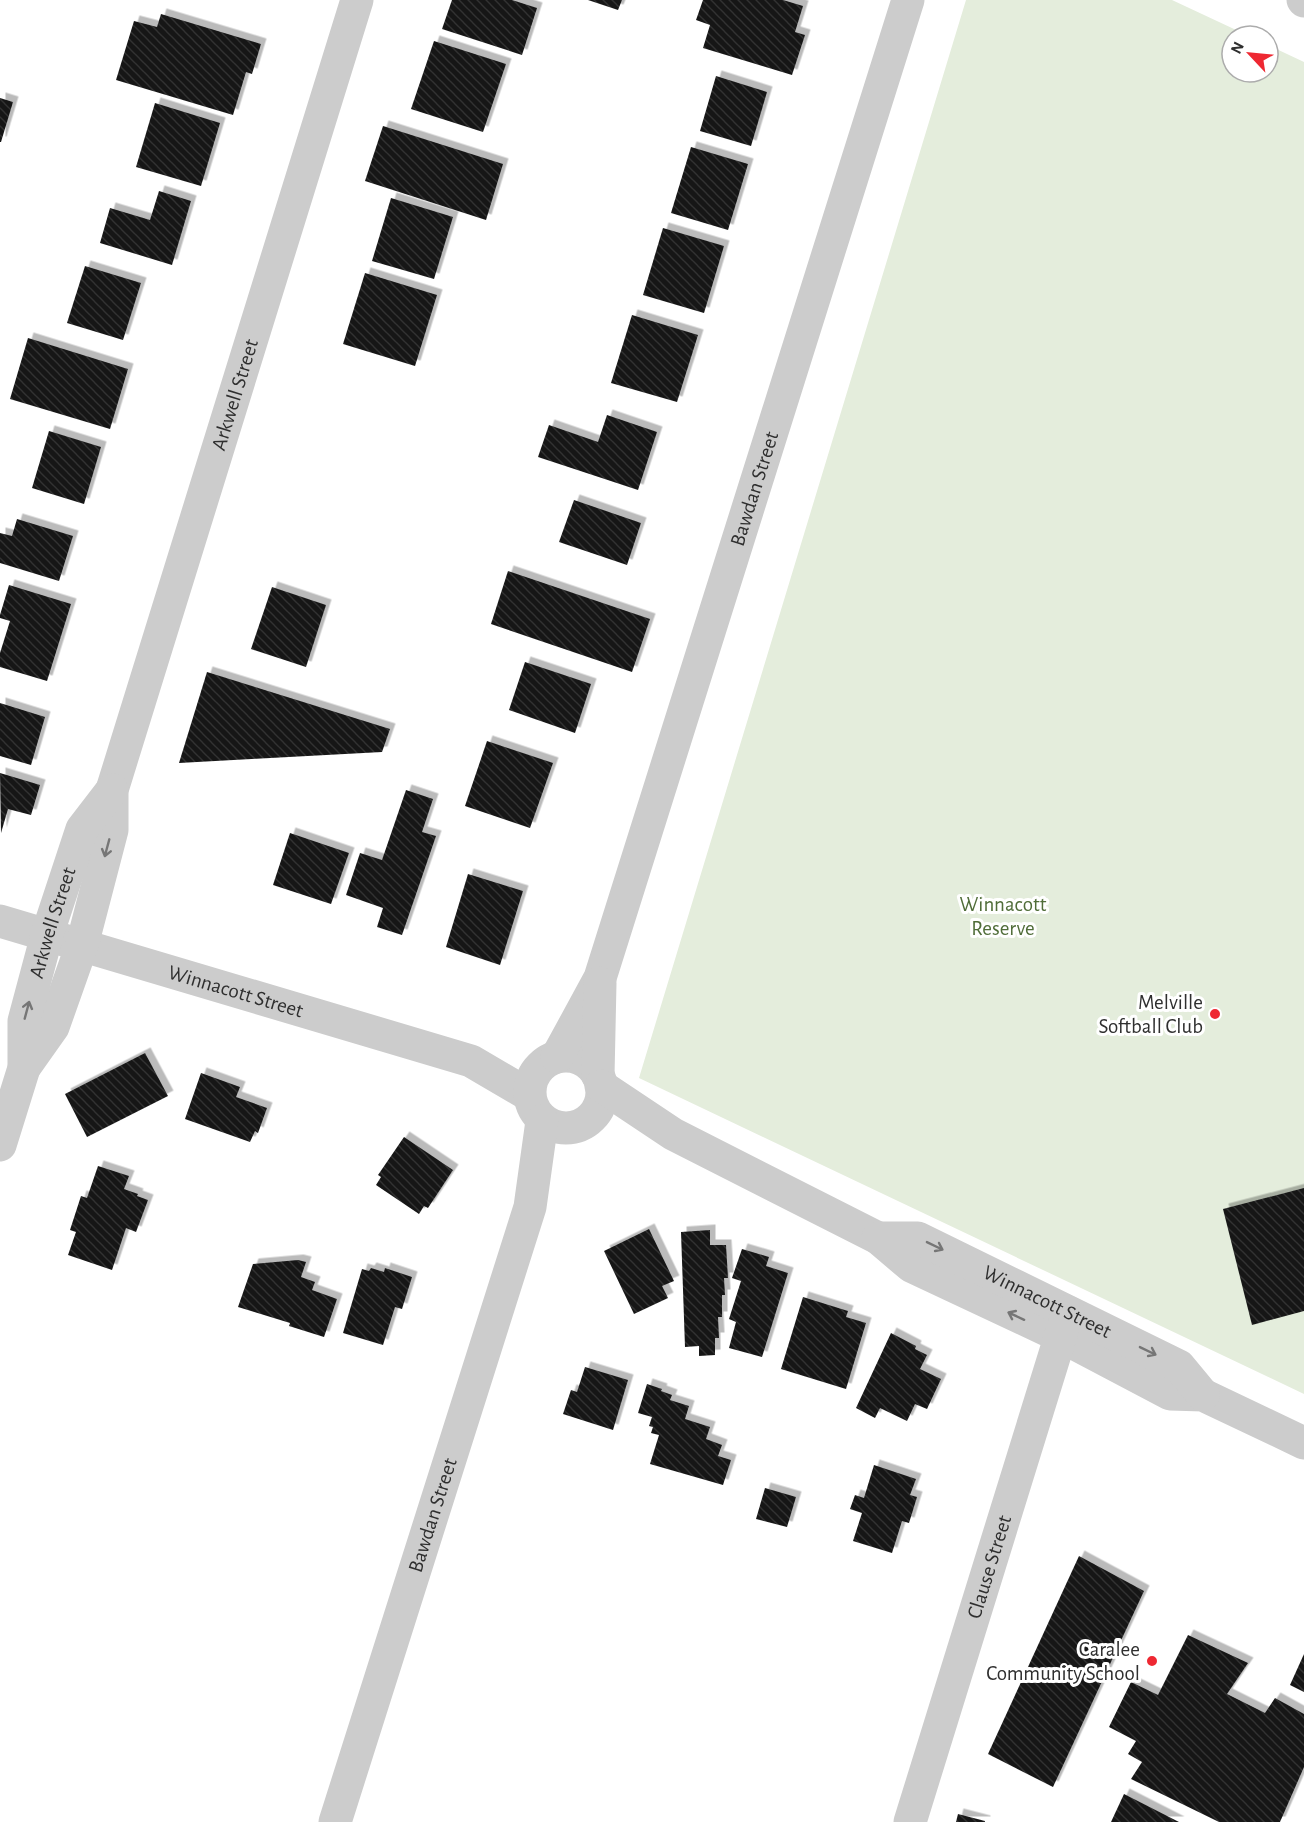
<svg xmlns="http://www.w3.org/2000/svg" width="1304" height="1822" viewBox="0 0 1304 1822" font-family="'Alegreya Sans',sans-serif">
<defs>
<pattern id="building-back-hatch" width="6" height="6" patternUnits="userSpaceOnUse" patternTransform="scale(1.5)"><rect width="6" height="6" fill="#161616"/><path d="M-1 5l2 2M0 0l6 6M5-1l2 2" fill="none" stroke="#303030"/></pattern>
<filter id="shadow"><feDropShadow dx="5.5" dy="-5.5" stdDeviation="0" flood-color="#0004"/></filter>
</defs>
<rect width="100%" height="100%" fill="#fff"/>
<polygon fill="#e4eddc" points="966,0 1172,0 1249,36 1232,36 1232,72 1268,72 1268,45 1304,62 1304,1394 639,1078"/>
<g fill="url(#building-back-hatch)" filter="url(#shadow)">
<polygon points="452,0 512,0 537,8 522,55 442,29"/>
<polygon points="588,0 622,0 618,10"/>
<polygon points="703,0 783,0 803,6 795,32 805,35 792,75 703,48 710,25 696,20"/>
<polygon points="161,14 261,44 252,74 246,72 233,115 116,80 134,21 157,27"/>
<polygon points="434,41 506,64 483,132 411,109"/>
<polygon points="716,76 767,92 751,146 700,131"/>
<polygon points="0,98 13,102 1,142 0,142"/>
<polygon points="155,103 220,123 201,186 136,167"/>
<polygon points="383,126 503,164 486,220 365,181"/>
<polygon points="691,147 748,164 728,230 671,213"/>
<polygon points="159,191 191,201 172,265 100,243 110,208 150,220"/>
<polygon points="391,198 453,217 434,279 372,261"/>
<polygon points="663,228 724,246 704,313 643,295"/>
<polygon points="85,266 141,283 123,340 67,323"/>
<polygon points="365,273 437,295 415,366 343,344"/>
<polygon points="632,315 698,335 677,402 611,383"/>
<polygon points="28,338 128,369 110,429 10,399"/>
<polygon points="607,415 657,432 638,490 538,457 549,425 598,442"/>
<polygon points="49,431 101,447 84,504 32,488"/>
<polygon points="574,500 641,523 627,565 559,542"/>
<polygon points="17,519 73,536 59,581 0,563 0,533 12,536"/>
<polygon points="508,571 650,619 632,672 491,624"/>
<polygon points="9,585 71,604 47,681 0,667 0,653 10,621 0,618 0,615"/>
<polygon points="272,587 326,605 306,667 251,649"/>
<polygon points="525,662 591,684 575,733 509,710"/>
<polygon points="207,672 390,729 382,752 179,763"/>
<polygon points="0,703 45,717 31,765 0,756"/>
<polygon points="487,741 553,763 530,828 465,806"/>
<polygon points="0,773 40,785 31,815 8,809 1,833"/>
<polygon points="406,790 433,799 422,832 436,836 402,935 377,927 383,908 346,895 360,853 382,860"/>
<polygon points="290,833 349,853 331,904 273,885"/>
<polygon points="468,874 523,891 500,965 446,947"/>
<polygon points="145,1053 168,1096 87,1137 65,1094"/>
<polygon points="201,1073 240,1087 236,1097 267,1108 258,1133 255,1131 250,1142 185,1119"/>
<polygon points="404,1137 453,1170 428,1208 424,1206 419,1214 376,1185 381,1177 378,1175"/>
<polygon points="98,1166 129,1176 124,1189 138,1194 137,1196 148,1200 136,1232 126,1228 112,1270 68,1255 76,1232 70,1230 81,1196 87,1198"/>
<polygon points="1304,1188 1304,1311 1252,1325 1223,1209"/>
<polygon points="649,1229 674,1281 662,1286 668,1298 634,1314 604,1251"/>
<polygon points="710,1230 710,1245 726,1245 728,1278 724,1278 725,1295 722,1295 722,1317 718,1317 719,1338 715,1338 715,1355 699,1356 699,1346 685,1347 681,1232"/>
<polygon points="742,1249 769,1257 766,1266 788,1273 762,1357 729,1348 736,1322 729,1319 741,1281 732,1278"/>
<polygon points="298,1260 306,1262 301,1277 315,1282 312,1290 337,1299 324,1337 289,1326 290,1323 238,1307 253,1264"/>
<polygon points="371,1268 384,1272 385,1268 412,1277 402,1309 395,1307 383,1345 343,1333 362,1269 369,1271"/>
<polygon points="803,1297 848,1311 846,1317 866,1323 846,1389 781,1369"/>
<polygon points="891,1333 916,1346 915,1349 927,1355 920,1369 941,1379 927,1409 915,1404 907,1421 880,1408 875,1418 856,1408"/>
<polygon points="585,1367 628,1380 613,1430 563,1414 571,1390 577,1392"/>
<polygon points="647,1384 662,1389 661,1391 672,1395 670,1400 689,1406 685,1419 710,1427 706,1439 722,1445 718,1456 731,1460 723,1485 650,1464 659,1435 651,1433 653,1427 649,1426 652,1417 638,1413"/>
<polygon points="874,1465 916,1479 910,1495 917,1497 909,1523 902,1521 892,1553 853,1541 862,1513 850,1509 855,1495 864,1498"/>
<polygon points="765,1488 796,1497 787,1527 756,1519"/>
<polygon points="1079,1556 1144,1591 1053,1787 988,1754"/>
<polygon points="1188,1635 1248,1663 1227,1694 1265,1713 1275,1698 1304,1714 1304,1767 1280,1822 1219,1822 1131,1779 1142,1762 1128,1754 1136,1741 1109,1727 1131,1682 1158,1695"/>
<polygon points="1304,1654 1304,1692 1290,1685"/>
<polygon points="1124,1794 1179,1822 1111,1822"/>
<polygon points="958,1814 985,1821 985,1822 956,1822"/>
</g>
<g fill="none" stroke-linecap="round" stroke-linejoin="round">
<g stroke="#ccc" stroke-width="33">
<polyline points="1303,0 1304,1"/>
<path id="s1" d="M0,921L471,1061L529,1095"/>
<circle cx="566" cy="1092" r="36"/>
<path id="s2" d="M557,1057L600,978L908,0"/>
<path id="s3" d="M24,1068L53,1027L82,945L112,830V790L357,0"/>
<polyline points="598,1076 600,983"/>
<polyline points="601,1086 673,1134 878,1238 911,1266 1060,1336 1170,1394 1203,1395 1304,1443"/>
<path id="s4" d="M0,1145L24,1068V1021L47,935L82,829L112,790"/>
<path id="s5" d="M878,1238H918L1179,1366L1203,1395"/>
<path id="s6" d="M335,1822L530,1207L542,1121"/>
<path id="s7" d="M910,1822L1068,1312"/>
</g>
</g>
<defs><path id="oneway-shaft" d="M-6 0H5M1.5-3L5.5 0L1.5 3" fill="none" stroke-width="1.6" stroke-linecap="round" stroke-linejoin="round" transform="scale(1.5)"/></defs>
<g stroke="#767676">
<use href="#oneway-shaft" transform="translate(107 848) rotate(105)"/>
<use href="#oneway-shaft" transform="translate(27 1010) rotate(-75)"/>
<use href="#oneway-shaft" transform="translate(935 1246) rotate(26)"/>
<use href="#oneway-shaft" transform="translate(1016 1316) rotate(-155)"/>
<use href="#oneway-shaft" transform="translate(1148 1351) rotate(26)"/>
</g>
<g fill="#ee2832" stroke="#fff" stroke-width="2">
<circle cx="1215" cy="1014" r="6"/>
<circle cx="1152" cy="1661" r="6"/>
</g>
<g text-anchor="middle" stroke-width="6" stroke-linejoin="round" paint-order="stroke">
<g font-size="21" fill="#2f2f2f" stroke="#fff">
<text dy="7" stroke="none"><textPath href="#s3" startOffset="710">Arkwell Street</textPath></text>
<text dy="7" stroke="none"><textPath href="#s2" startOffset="603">Bawdan Street</textPath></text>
<text dy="7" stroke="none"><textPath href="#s4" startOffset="230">Arkwell Street</textPath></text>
<text dy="7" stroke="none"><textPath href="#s1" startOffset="246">Winnacott Street</textPath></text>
<text dy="7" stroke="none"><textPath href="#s5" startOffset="184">Winnacott Street</textPath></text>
<text dy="7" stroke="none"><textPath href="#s6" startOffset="322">Bawdan Street</textPath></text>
<text dy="7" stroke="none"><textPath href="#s7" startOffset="267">Clause Street</textPath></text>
</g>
<g font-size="21" fill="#506d39" stroke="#fff">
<text x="1003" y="911">Winnacott<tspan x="1003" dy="24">Reserve</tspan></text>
</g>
<g font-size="21" fill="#2f2f2f" stroke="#fff" text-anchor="end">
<text x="1203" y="1009">Melville<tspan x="1203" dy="24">Softball Club</tspan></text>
<text x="1140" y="1656">Caralee<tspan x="1140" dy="24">Community School</tspan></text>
</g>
</g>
<g transform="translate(1250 54) rotate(296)"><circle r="28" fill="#ffffff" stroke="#acacac" stroke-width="1.5"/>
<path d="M0-4.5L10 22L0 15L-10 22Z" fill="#ee2832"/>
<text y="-9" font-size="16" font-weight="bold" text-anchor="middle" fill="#2f2f2f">N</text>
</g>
</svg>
